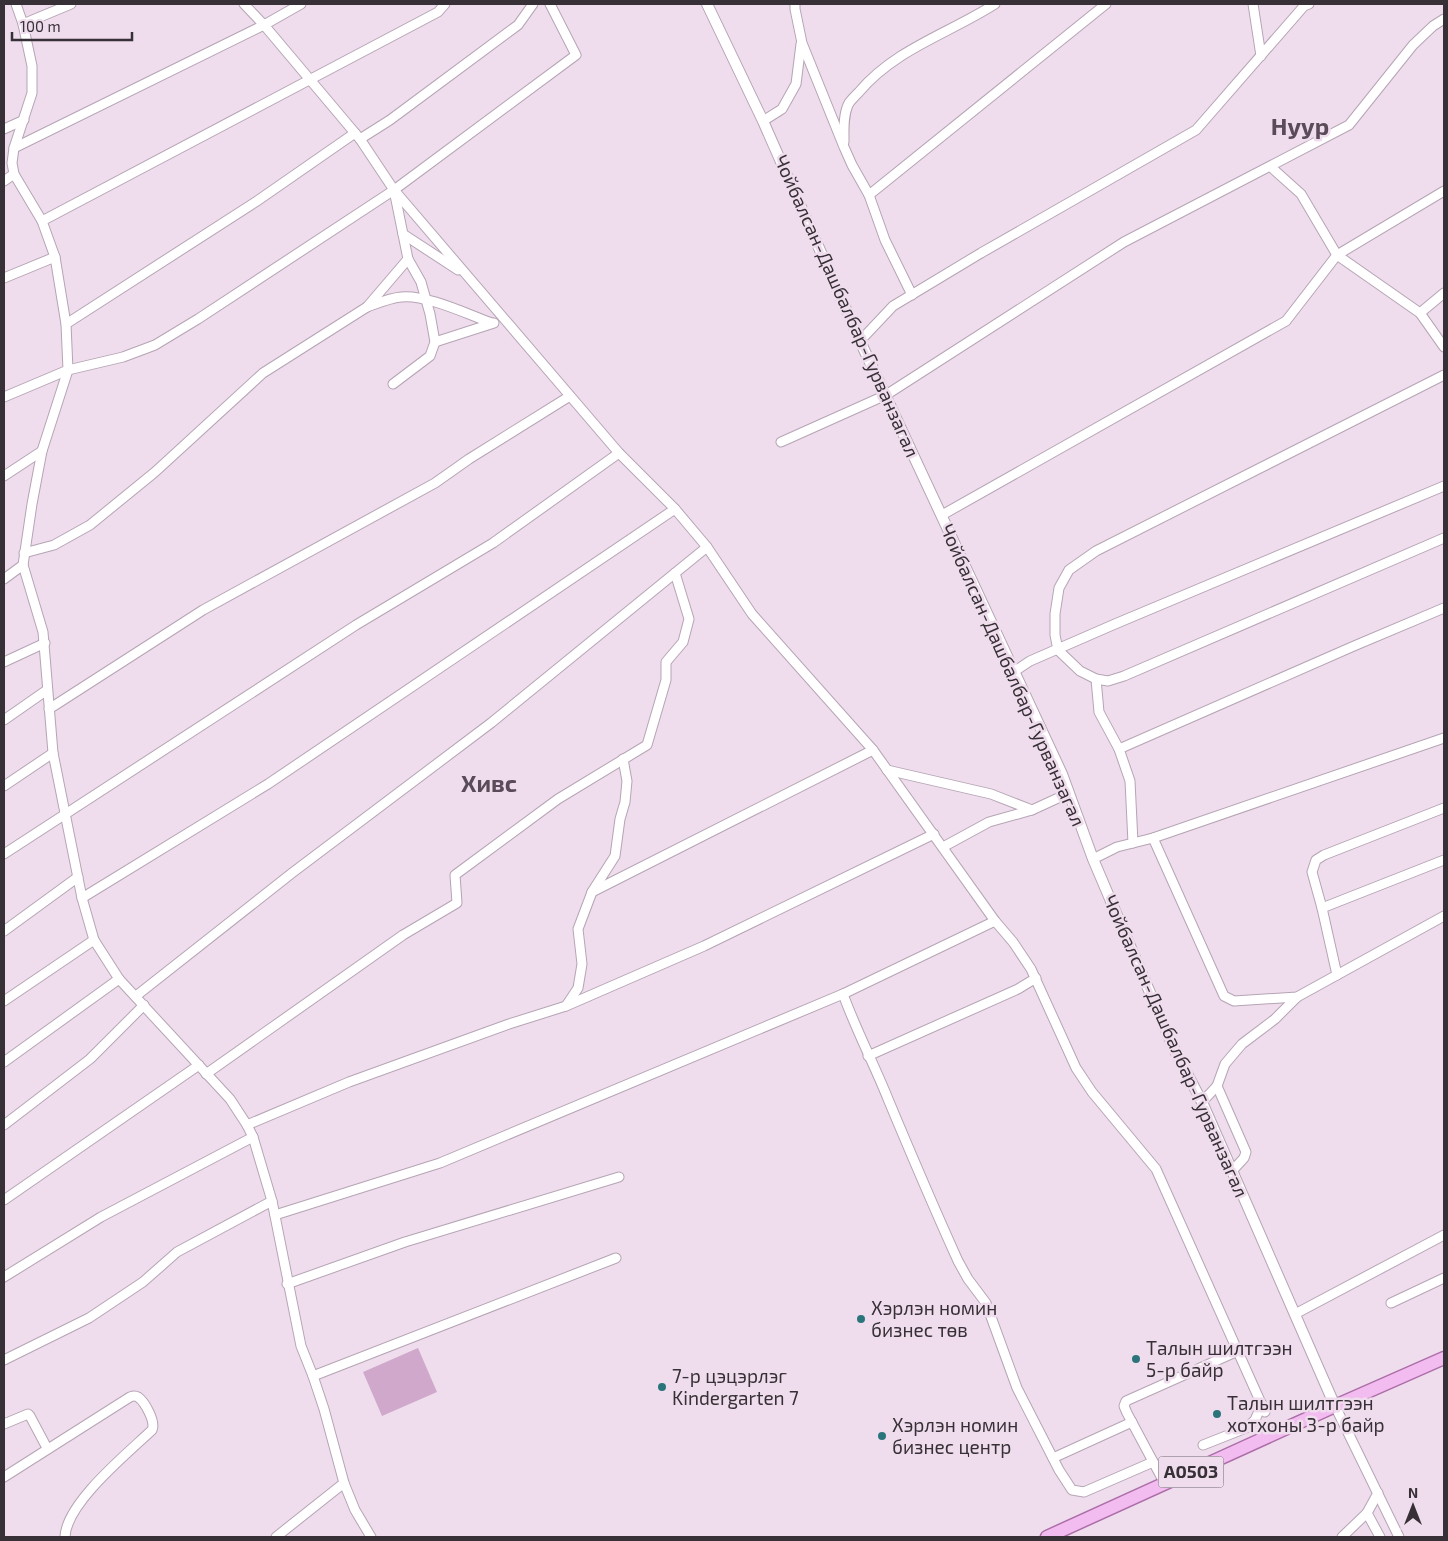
<svg xmlns="http://www.w3.org/2000/svg" width="1448" height="1541" viewBox="0 0 1448 1541" font-family="'Exo 2',sans-serif">
<rect width="100%" height="100%" fill="#efdded"/>
<polygon fill="#cfa8cb" points="418,1348 437,1392 382,1416 363,1372"/>
<g fill="none" stroke-linecap="round" stroke-linejoin="round">
<defs>
<g id="minor">
<polyline points="16,4 23,24 32,66 32,93 14,148 12,163 14,174 42,221 55,257 66,324 68,370 42,451 32,504 23,565 43,632 53,753 82,898 94,940 119,979 230,1099 247,1125 253,1137 272,1201 301,1346 313,1376 324,1409 344,1483 355,1510 371,1537"/>
<polyline points="244,4 264,25 360,139 394,190 408,259 421,282 430,314 435,342 430,356 393,384"/>
<polyline points="795,4 795,9 802,43 844,147 852,165 869,195 885,240 912,295"/>
<polyline points="1253,4 1261,56"/>
<polyline points="23,24 71,4"/>
<polyline points="763,121 782,109 796,84 801,44"/>
<polyline points="4,129 24,120"/>
<polyline points="360,139 390,120 518,25 533,4"/>
<path d="M844,142C844,130 843,114 849,103C852,99 856,95 859,92C895,49 950,33 995,4"/>
<polyline points="14,148 264,25 301,4"/>
<polyline points="1271,167 1301,194 1337,255 1420,313 1444,347"/>
<polyline points="4,181 14,174"/>
<polyline points="394,190 619,453 675,509 707,547 752,614 873,750 995,921 1013,942 1031,969 1076,1068 1092,1092 1156,1169 1265,1412"/>
<polyline points="869,195 1106,4"/>
<polyline points="42,221 438,12 445,4"/>
<polyline points="403,234 458,270"/>
<polyline points="4,278 55,257"/>
<path d="M367,307C378,303 390,298 401,297C426,294 469,315 492,323"/>
<polyline points="1420,313 1444,293"/>
<polyline points="66,324 257,201 355,133"/>
<polyline points="860,341 893,306 981,253 1196,130 1304,6 1309,4"/>
<polyline points="435,342 494,323"/>
<polyline points="1444,375 1096,551 1069,570 1059,588 1055,614 1055,635 1058,650 1080,671 1096,679 1108,681 1124,676 1444,538"/>
<polyline points="4,397 68,370 123,357 155,345 198,319 394,190 576,55 550,4"/>
<polyline points="781,442 886,395 1124,242 1349,125 1413,45 1433,26 1444,19"/>
<polyline points="4,476 42,451"/>
<polyline points="942,515 1286,321 1337,255 1444,191"/>
<polyline points="24,553 54,545 90,525 155,472 263,373 367,307 408,259"/>
<polyline points="4,579 23,565"/>
<polyline points="4,662 45,643"/>
<polyline points="1015,671 1030,661 1115,624 1444,486"/>
<polyline points="1096,679 1099,712 1119,749 1130,781 1133,843"/>
<polyline points="49,709 203,610 435,483 469,459 570,396"/>
<polyline points="4,720 47,690"/>
<polyline points="1119,749 1354,646 1444,608"/>
<polyline points="887,770 991,794 1032,810 1069,793"/>
<polyline points="4,786 53,753"/>
<polyline points="1153,838 1224,996 1234,1001 1297,997 1444,916"/>
<polyline points="943,847 989,822 1032,810"/>
<polyline points="4,854 356,625 493,543 619,453"/>
<polyline points="1093,859 1117,847 1153,838 1444,738"/>
<polyline points="592,892 873,750"/>
<polyline points="82,898 268,784 675,509"/>
<polyline points="1322,908 1444,860"/>
<polyline points="4,931 78,877"/>
<polyline points="1337,975 1322,908 1312,872 1316,860 1324,855 1444,808"/>
<path d="M843,994C856,1030 874,1064 888,1099C911,1154 934,1208 958,1261L968,1279L986,1303L1017,1388L1059,1470L1072,1490L1084,1492L1153,1462"/>
<polyline points="136,996 292,873 491,723 707,547"/>
<polyline points="4,1001 94,940"/>
<polyline points="566,1006 578,988 582,964 578,929 592,892 615,856 620,819 625,802 627,781 623,759"/>
<polyline points="868,1056 1018,989 1036,978"/>
<polyline points="4,1062 119,979"/>
<polyline points="206,1074 403,935 457,903 455,875 558,799 647,745 666,680 666,662 683,642 689,619 675,573"/>
<polyline points="1217,1086 1246,1152 1244,1158 1232,1171"/>
<polyline points="1202,1102 1217,1086 1225,1064 1242,1044 1275,1019 1297,997"/>
<polyline points="4,1125 90,1059 144,1005"/>
<polyline points="247,1125 349,1082 509,1024 566,1006 704,946 934,834"/>
<polyline points="4,1200 199,1065"/>
<polyline points="275,1215 440,1163 843,994 995,921"/>
<polyline points="4,1277 101,1217 253,1137"/>
<polyline points="287,1284 405,1242 619,1177"/>
<polyline points="1391,1303 1444,1278"/>
<polyline points="1295,1314 1444,1235"/>
<polyline points="4,1360 89,1318 143,1282 177,1252 272,1201"/>
<polyline points="313,1376 616,1258"/>
<polyline points="1335,1406 1399,1537"/>
<polyline points="4,1424 28,1414 30,1416 47,1448"/>
<polyline points="1203,1445 1246,1428 1255,1420 1262,1404"/>
<polyline points="1053,1458 1132,1422"/>
<path d="M4,1477L130,1397C133,1396 134,1395 138,1397C145,1402 156,1422 152,1430C128,1453 66,1503 65,1537"/>
<polyline points="1165,1484 1127,1413 1124,1406 1126,1401 1238,1351"/>
<polyline points="1367,1513 1380,1537"/>
<polyline points="276,1537 344,1483"/>
<polyline points="1342,1537 1367,1513 1378,1493"/>
</g>
<polyline id="tertiary" points="707,4 763,121 860,341 1062,774 1093,859 1174,1049 1202,1102 1335,1406"/>
<polyline id="primary" points="1047,1537 1335,1406 1444,1358"/>
</defs>
<use href="#minor" stroke="#b5a5b4" stroke-width="11"/>
<use href="#tertiary" stroke="#b5a5b4" stroke-width="12"/>
<use href="#primary" stroke="#ac6ea8" stroke-width="15"/>
<use href="#minor" stroke="#fff" stroke-width="9"/>
<use href="#tertiary" stroke="#fff" stroke-width="10"/>
<use href="#primary" stroke="#f3bcf0" stroke-width="12"/>
</g>
<g fill="#2b747b" stroke="#efdded" stroke-width="2">
<circle cx="861" cy="1319" r="5"/>
<circle cx="1136" cy="1359" r="5"/>
<circle cx="662" cy="1387" r="5"/>
<circle cx="1217" cy="1414" r="5"/>
<circle cx="882" cy="1436" r="5"/>
</g>
<g text-anchor="middle" stroke-width="5" stroke-linejoin="round" paint-order="stroke">
<rect fill="#efdded" stroke="#6e646d" stroke-width="1" x="1158.5" y="1456.5" width="65" height="31" rx="4"/>
<g font-size="18" font-weight="bold" fill="#373036">
<text x="1191" y="1478">A0503</text>
</g>
<g font-size="19" fill="#373036" stroke="#efdded">
<text transform="translate(847 306) rotate(66)" y="7">Чойбалсан-Дашбалбар-Гурванзагал</text>
<text transform="translate(1013 675) rotate(66)" y="7">Чойбалсан-Дашбалбар-Гурванзагал</text>
<text transform="translate(1176 1046) rotate(66)" y="7">Чойбалсан-Дашбалбар-Гурванзагал</text>
</g>
<g font-size="19" fill="#373036" stroke="#efdded" text-anchor="start">
<text x="871" y="1315">Хэрлэн номин<tspan x="871" dy="22">бизнес төв</tspan></text>
<text x="1146" y="1355">Талын шилтгээн<tspan x="1146" dy="22">5-р байр</tspan></text>
<text x="672" y="1383">7-р цэцэрлэг<tspan x="672" dy="22">Kindergarten 7</tspan></text>
<text x="1227" y="1410">Талын шилтгээн<tspan x="1227" dy="22">хотхоны 3-р байр</tspan></text>
<text x="892" y="1432">Хэрлэн номин<tspan x="892" dy="22">бизнес центр</tspan></text>
</g>
<g font-size="24" font-weight="bold" fill="#594b58" stroke="#efdded">
<text x="1300" y="135">Нуур</text>
<text x="489" y="792">Хивс</text>
</g>
</g>
<rect width="1448" height="1541" fill="none" stroke="#373036" stroke-width="10"/>
<g transform="translate(1413 1506)" stroke="#efdded" stroke-width="4" paint-order="stroke">
<path d="M0-4L9 19L0 12L-9 19Z" fill="#373036"/>
<text y="-8" font-size="14" font-weight="bold" text-anchor="middle" fill="#373036">N</text>
</g>
<path d="M12 32v8h120v-8" fill="none" stroke="#373036" stroke-width="2.5"/>
<text x="20" y="32" font-size="15" fill="#373036" stroke="#efdded" stroke-width="4" paint-order="stroke">100 m</text>
</svg>
